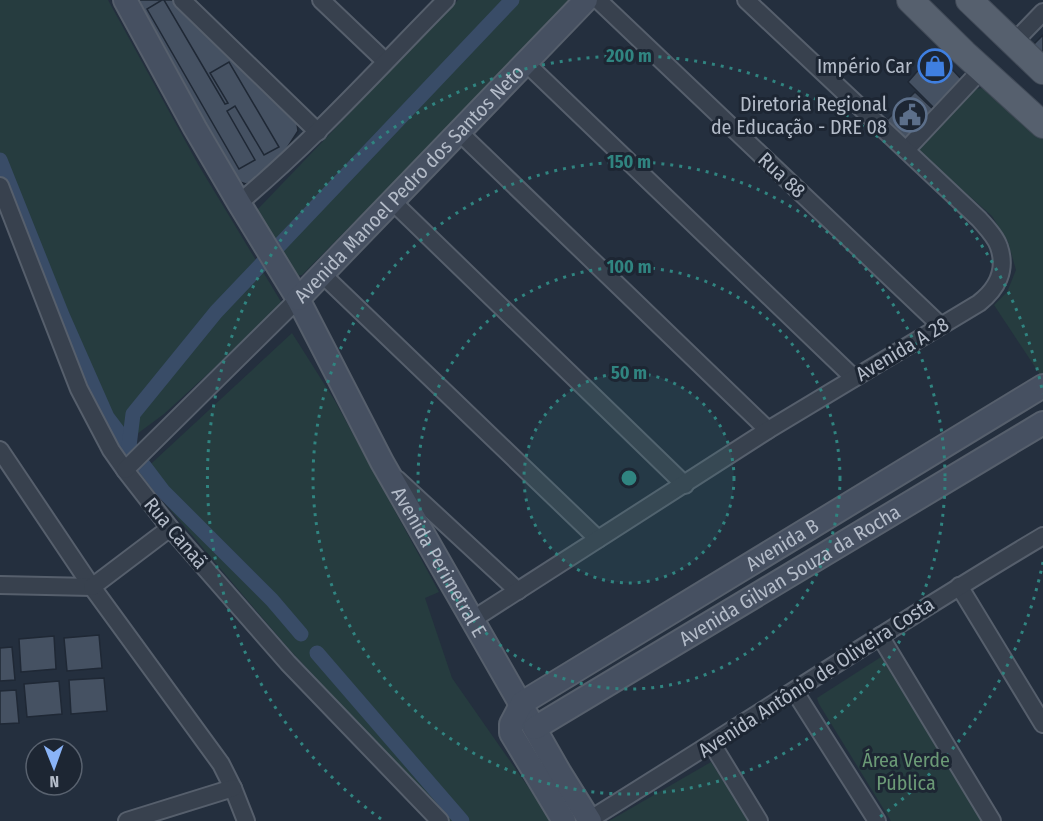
<svg xmlns="http://www.w3.org/2000/svg" width="1043" height="821" viewBox="0 0 1043 821" font-family="'Fira Sans Condensed',sans-serif">
<rect width="100%" height="100%" fill="#242f3e"/>
<g fill="#263c3f">
<polygon points="0,0 108,0 199,166 283,305 164,414 118,448 78,370 0,173"/>
<polygon points="458,0 573,0 302,275 296,276 257,216 258,209"/>
<polygon points="981,88 988,90 1043,135 1043,379 994,305 1007,292 1016,270 1008,242 992,216 918,151 974,90"/>
<polygon points="292,333 335,401 439,592 425,598 452,678 552,821 450,821 288,648 140,474"/>
<polygon points="881,657 982,821 891,821 819,704 817,698"/>
<polygon points="711,762 749,821 609,821"/>
</g>
<g fill="none" stroke-linecap="round" stroke-linejoin="round">
<g stroke="#394c67" stroke-width="15">
<polyline points="0,160 62,315 107,417 129,446"/>
<polyline points="301,634 272,600 163,491 129,446 133,414 216,312 512,0"/>
<polyline points="317,653 462,821"/>
</g>
</g>
<g fill="#455162" stroke="#1f2835" stroke-width="1.5">
<polygon points="134,0 175,0 297,124 298,131 287,148 254,181 246,184 234,180"/>
<polygon points="162,0 164,0 225,104 228,103 210,73 229,62 279,147 264,155 235,106 227,111 255,160 239,169 147,9"/>
<polygon points="1043,35 1043,54 1033,45"/>
<polygon points="935,51 963,81 935,109 908,82"/>
<polygon points="915,92 934,110 906,139 887,120"/>
<polygon points="99,635 102,668 67,671 64,638"/>
<polygon points="54,636 56,669 21,672 19,639"/>
<polygon points="12,647 15,680 0,681 0,648"/>
<polygon points="104,678 107,711 71,714 69,680"/>
<polygon points="59,681 62,714 27,717 24,684"/>
<polygon points="16,690 19,723 0,724 0,691"/>
</g>
<g fill="none" stroke-linecap="round" stroke-linejoin="round">
<defs>
<g id="street">
<polyline points="182,0 318,132"/>
<polyline points="321,0 385,61"/>
<polyline points="598,0 940,325"/>
<polyline points="1013,43 1043,12"/>
<polyline points="526,63 854,378"/>
<polyline points="459,132 768,430"/>
<polyline points="906,150 982,69"/>
<polyline points="0,186 79,389 111,450 125,470 170,528 288,663 440,821"/>
<polyline points="392,201 685,485"/>
<path d="M239,203C313,141 378,69 446,0"/>
<polyline points="322,274 598,539"/>
<polyline points="0,450 92,587 221,764 233,788 246,821"/>
<polyline points="125,470 298,299"/>
<polyline points="397,479 518,591"/>
<polyline points="0,585 92,587"/>
<polyline points="959,586 1043,724"/>
<polyline points="92,587 170,528"/>
<path d="M472,620L768,430L979,303C997,289 1007,270 999,247C996,237 986,227 979,219L746,0"/>
<polyline points="880,636 992,821"/>
<polyline points="795,692 877,821"/>
<polyline points="712,744 759,821"/>
<path d="M589,820C741,726 890,627 1043,536"/>
<polyline points="127,821 233,788"/>
</g>
<g id="secondary">
<path id="s1" d="M125,0L195,128L239,203L298,299L382,462L560,773L590,821"/>
<path id="s2" d="M298,299L586,0"/>
<path id="s3" d="M535,728L1043,423"/>
<path id="s4" d="M564,821L511,733V724L522,703L1043,386"/>
</g>
<g id="primary">
<polyline points="910,0 964,53 1043,125"/>
<polyline points="969,0 1043,71"/>
</g>
</defs>
<use href="#street" stroke="#565f6c" stroke-width="20"/>
<use href="#secondary" stroke="#565f6c" stroke-width="26"/>
<use href="#primary" stroke="#414a57" stroke-width="28"/>
<use href="#street" stroke="#38414e" stroke-width="16"/>
<use href="#secondary" stroke="#465061" stroke-width="22"/>
<use href="#primary" stroke="#56606e" stroke-width="26"/>
</g>
<circle cx="629" cy="478" r="105" fill="#308480" fill-opacity=".12"/>
<g fill="none" stroke="#308480" stroke-width="3" stroke-dasharray="3 6">
<circle cx="629" cy="478" r="105"/>
<circle cx="629" cy="478" r="211"/>
<circle cx="629" cy="478" r="316"/>
<path d="M1043 562A422 422 0 0 1 877 819M381 819A422 422 0 1 1 1043 394"/>
</g>
<defs>
<symbol id="shop-ring" viewBox="-11 -11 22 22"><circle r="9.5" fill="#1d2633" stroke="#3f7fe0" stroke-width="1.5"/><path d="M-5-2.5h2.3a2.7 3.5 0 0 1 5.4 0H5L5.5 6h-11ZM-1.5-2.5h3a1.5 2.3 0 0 0-3 0Z" fill="#3f7fe0"/></symbol>
<symbol id="civic-ring" viewBox="-11 -11 22 22"><circle r="9.5" fill="#1d2633" stroke="#5c6f8a" stroke-width="1.5"/><path d="M-.6-6.5H3V-4.5H.6V-3L4-1V1h2V6H-6V1h2V-1L-.6-3ZM-1.2 2.5V6h2.4V2.5Z" fill="#5c6f8a"/></symbol>
</defs>
<g fill-rule="evenodd">
<use href="#shop-ring" x="916" y="47" width="38" height="38"/>
<use href="#civic-ring" x="891" y="96" width="38" height="38"/>
</g>
<g text-anchor="middle" stroke-width="6" stroke-linejoin="round" paint-order="stroke">
<g font-size="20" fill="#b4bcc9" stroke="#1d2633" text-anchor="end">
<text x="912" y="73">Império Car</text>
<text x="887" y="111">Diretoria Regional<tspan x="887" dy="23">de Educação - DRE 08</tspan></text>
</g>
<g font-size="20" fill="#b4bcc9" stroke="#1d2633">
<text transform="translate(782 175) rotate(43)" y="7">Rua 88</text>
<text dy="7" stroke="none"><textPath href="#s2" startOffset="160">Avenida Manoel Pedro dos Santos Neto</textPath></text>
<text transform="translate(902 349) rotate(-31)" y="7">Avenida A 28</text>
<text transform="translate(176 533) rotate(50)" y="7">Rua Canaã</text>
<text dy="7" stroke="none"><textPath href="#s4" startOffset="440">Avenida B</textPath></text>
<text dy="7" stroke="none"><textPath href="#s1" startOffset="644">Avenida Perimetral E</textPath></text>
<text dy="7" stroke="none"><textPath href="#s3" startOffset="297">Avenida Gilvan Souza da Rocha</textPath></text>
<text transform="translate(816 677) rotate(-33)" y="7">Avenida Antônio de Oliveira Costa</text>
</g>
<g font-size="20" fill="#6b9a76" stroke="#1d2633">
<text x="906" y="767">Área Verde<tspan x="906" dy="23">Pública</tspan></text>
</g>
</g>
<circle cx="629" cy="478" r="9" fill="#308480" stroke="#1d2633" stroke-width="3"/>
<g font-size="18" text-anchor="middle" font-weight="bold" fill="#308480" stroke="#1d2633" stroke-width="6" stroke-linejoin="round" paint-order="stroke">
<text x="629" y="62">200 m</text>
<text x="629" y="168">150 m</text>
<text x="629" y="273">100 m</text>
<text x="629" y="379">50 m</text>
</g>
<g transform="translate(54 767) rotate(179)"><circle r="28" fill="#1d2633" stroke="#59626f" stroke-width="1.5"/>
<path d="M0-4.5L10 22L0 15L-10 22Z" fill="#8ab4f8"/>
<text y="-9" font-size="16" font-weight="bold" text-anchor="middle" fill="#b4bcc9">N</text>
</g>
</svg>
